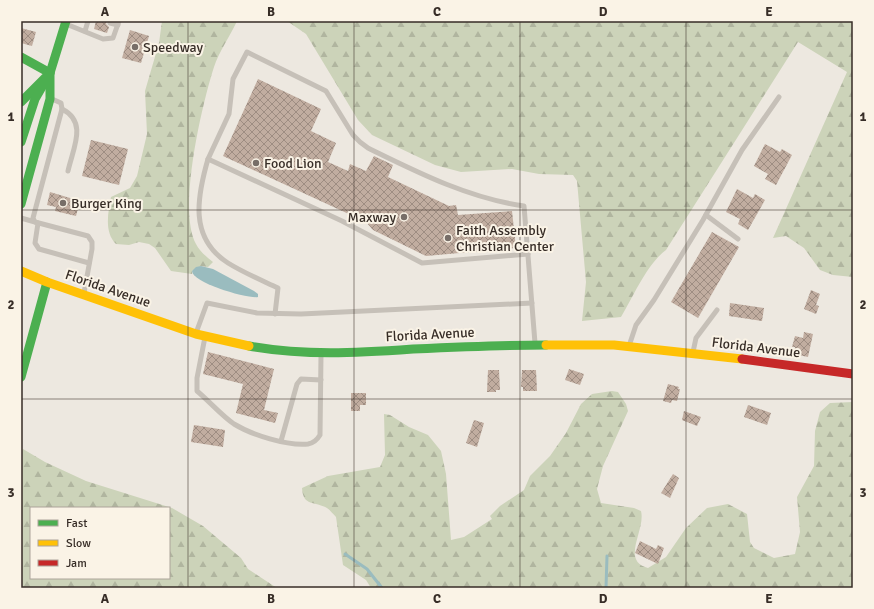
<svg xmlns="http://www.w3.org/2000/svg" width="874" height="609" viewBox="0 0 874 609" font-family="Signika,sans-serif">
<defs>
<pattern id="forest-firs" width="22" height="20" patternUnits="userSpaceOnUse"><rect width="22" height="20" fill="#ccd3b9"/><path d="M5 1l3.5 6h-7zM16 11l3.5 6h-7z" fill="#b0b59f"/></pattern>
<pattern id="building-cross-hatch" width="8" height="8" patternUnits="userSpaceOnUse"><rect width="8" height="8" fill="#c1ada0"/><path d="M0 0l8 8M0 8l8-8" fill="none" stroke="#9e8d82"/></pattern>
</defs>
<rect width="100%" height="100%" fill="#ede8e0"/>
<g fill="url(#forest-firs)" fill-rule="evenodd">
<path d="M162,21H237C230,36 219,52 214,67C202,104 177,211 196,244C200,252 207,257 213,262L208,267L201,266L192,271V274L171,271L155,248L149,244L139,242L129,245L116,244C104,232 108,213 111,197L130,188L137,176L147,134L145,91L159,43Z"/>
<path d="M287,21H853V277L833,275L820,270L804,248L786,236L773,238L847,72L798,42L666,250C647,264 633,297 621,317L582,321L586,282L577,181L573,175L539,174L512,169L461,172L435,165L372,135L358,120L306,34Z"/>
<path d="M612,391L618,392L626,404L628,411L603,466L597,489L601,503L634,508L641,511C646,530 620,561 648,568L666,557L686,528L707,508L728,504L747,514L750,542L754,548L774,558L795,554L800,532L797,497L814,466L815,431L820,412L830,403L853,402V588H371L366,580L343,565L336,517C333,514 330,510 327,508C315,501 303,507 302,488L328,476L380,467L385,455L384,414L390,415L409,427L428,435L441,451L446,474L451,540L464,537L492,519L490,516L500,506L524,490L530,476L550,456L566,433L581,404L592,394Z"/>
<path d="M23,449L45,462L86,481L172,508L203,526L241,558L248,569L277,588H21V452ZM31,508H169V578H31Z"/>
</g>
<path fill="#9abcbf" d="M201,266L213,269L254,291L258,294V297C248,299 192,283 192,271L196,267Z"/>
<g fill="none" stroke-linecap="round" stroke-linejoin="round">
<g stroke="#9abcbf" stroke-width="3">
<polyline points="345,554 367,569 382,588"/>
<polyline points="606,588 607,556"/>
</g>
</g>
<g fill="url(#building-cross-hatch)">
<polygon points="96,21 107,21 106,24 109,27 107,33 94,29"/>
<polygon points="21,28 36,32 32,46 21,43"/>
<polygon points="130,30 149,36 141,63 122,58"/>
<polygon points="258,79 321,109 311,131 336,143 328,162 348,171 350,164 366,171 374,156 393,165 388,177 449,206 456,205 458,215 512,211 516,248 426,256 373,230 366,222 223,156"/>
<polygon points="91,140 128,149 119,185 82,176"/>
<polygon points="765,144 780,152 782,149 792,155 776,185 765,179 768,174 754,166"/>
<polygon points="737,189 753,198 755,194 765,200 748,230 738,224 740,219 726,212"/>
<polygon points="50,192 80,201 76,216 55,211 56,207 47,205"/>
<polygon points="712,232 739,247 698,318 671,302"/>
<polygon points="811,290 820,294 816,305 819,306 816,314 804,309"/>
<polygon points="730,303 764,308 762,321 729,316"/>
<polygon points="804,332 813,334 808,357 794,354 795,347 792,347 795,336 803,338"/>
<polygon points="208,352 274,369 264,410 278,413 275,423 236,413 243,384 203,374"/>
<polygon points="569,369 584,374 580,385 565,380"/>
<polygon points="488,370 499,370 500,390 496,390 496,392 487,392"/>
<polygon points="522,370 536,370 537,391 523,391 523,387 521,387"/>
<polygon points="668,384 679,387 678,389 680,389 677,401 672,400 671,403 663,401"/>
<polygon points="351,393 366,393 366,405 360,405 360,411 351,411"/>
<polygon points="748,405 771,413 767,425 744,417"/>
<polygon points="684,411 701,417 697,426 682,420"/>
<polygon points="474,420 484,423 477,447 466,443"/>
<polygon points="194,425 225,430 223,447 191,442"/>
<polygon points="673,474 679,478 670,498 661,493"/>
<polygon points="640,541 656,549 658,545 664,548 658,564 635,553"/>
</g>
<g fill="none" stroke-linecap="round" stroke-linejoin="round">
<g stroke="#c6c0b8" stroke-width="5">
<polyline points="110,23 118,25"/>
<polyline points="66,24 103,39 113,38 119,21"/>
<polyline points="85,31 88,21"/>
<polyline points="52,99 61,103 62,109 33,218 35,222 88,236 92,242 92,249 84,293"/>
<path d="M62,109C88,122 73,148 68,171"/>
<path d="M208,159L229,114L233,79L247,52L326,91L353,135L360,142L368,148C417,172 468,198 524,206L535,343"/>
<polyline points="706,215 738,239"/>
<polyline points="21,218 35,222"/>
<polyline points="38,223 35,243 39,249 89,263"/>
<path d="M275,314L278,288C261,280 244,273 228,263C189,238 197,197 208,159L342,221L422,263L528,254"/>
<polyline points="196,333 207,303 257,313 301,314 532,303"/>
<path d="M205,337L197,378V391C209,401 222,416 234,424C252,435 287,446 308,444C314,443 317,440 320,435L321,355"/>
<polyline points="629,346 636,325 654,300 703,220 742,150 779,97"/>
<polyline points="693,352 696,338 717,310"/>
<polyline points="281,441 297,384 301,379 321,380"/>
</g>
<g stroke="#4caf50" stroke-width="9">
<polyline points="21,57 50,73 21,102"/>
<polyline points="21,142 35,99 50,73 66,21"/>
<polyline points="21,204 50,99 50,73"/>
<path d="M249,346C304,356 357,353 413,349C457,347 502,345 546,345"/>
<polyline points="21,377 47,282"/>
</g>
<g stroke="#ffc107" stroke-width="9">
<polyline points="21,271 47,282 196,334 249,346"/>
<polyline points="546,345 614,345 742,359"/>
</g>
<polyline stroke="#c62828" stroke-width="9" points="742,359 853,374"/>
</g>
<path fill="none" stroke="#372d27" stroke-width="1" stroke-opacity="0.55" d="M188,21V588M354,21V588M520,21V588M686,21V588M21,210H853M21,399H853"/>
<g fill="#776e68" stroke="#faf3e6" stroke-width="1.5">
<circle cx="135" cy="47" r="4"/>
<circle cx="256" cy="163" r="4"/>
<circle cx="63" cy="203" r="4"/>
<circle cx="404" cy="217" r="4"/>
<circle cx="448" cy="238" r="4"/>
</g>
<g text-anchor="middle" stroke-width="4" stroke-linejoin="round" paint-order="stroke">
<g font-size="14" fill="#372d27" stroke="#faf3e6" text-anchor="start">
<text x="143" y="52">Speedway</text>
<text x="264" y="168">Food Lion</text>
<text x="71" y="208">Burger King</text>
<text x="396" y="222" text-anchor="end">Maxway</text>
<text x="456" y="235">Faith Assembly<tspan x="456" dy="16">Christian Center</tspan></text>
</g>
<g font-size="14" fill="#372d27" stroke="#faf3e6">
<text transform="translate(108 288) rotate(19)" y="5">Florida Avenue</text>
<text transform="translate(430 334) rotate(-3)" y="5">Florida Avenue</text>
<text transform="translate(756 347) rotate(7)" y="5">Florida Avenue</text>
</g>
</g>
<rect width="874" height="609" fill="none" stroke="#faf3e6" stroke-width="44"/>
<rect x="30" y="507" width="140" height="72" fill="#faf3e6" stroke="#aca49a"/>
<rect x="38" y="520" width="20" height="6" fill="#4caf50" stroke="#aca49a"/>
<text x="66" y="527" font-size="12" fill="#372d27">Fast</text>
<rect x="38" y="540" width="20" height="6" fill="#ffc107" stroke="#aca49a"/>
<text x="66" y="547" font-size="12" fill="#372d27">Slow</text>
<rect x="38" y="560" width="20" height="6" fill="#c62828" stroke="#aca49a"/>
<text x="66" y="567" font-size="12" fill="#372d27">Jam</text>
<rect x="22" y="22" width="830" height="565" fill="none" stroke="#372d27" stroke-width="1.5"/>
<g font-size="13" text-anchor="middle" font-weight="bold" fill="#372d27">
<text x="105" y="16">A</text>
<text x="271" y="16">B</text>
<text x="437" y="16">C</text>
<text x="603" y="16">D</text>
<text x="769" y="16">E</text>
<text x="11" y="121">1</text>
<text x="863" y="121">1</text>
<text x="11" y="309">2</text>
<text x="863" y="309">2</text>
<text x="11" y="497">3</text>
<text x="863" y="497">3</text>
<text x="105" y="603">A</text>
<text x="271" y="603">B</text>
<text x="437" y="603">C</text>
<text x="603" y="603">D</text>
<text x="769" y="603">E</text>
</g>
</svg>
